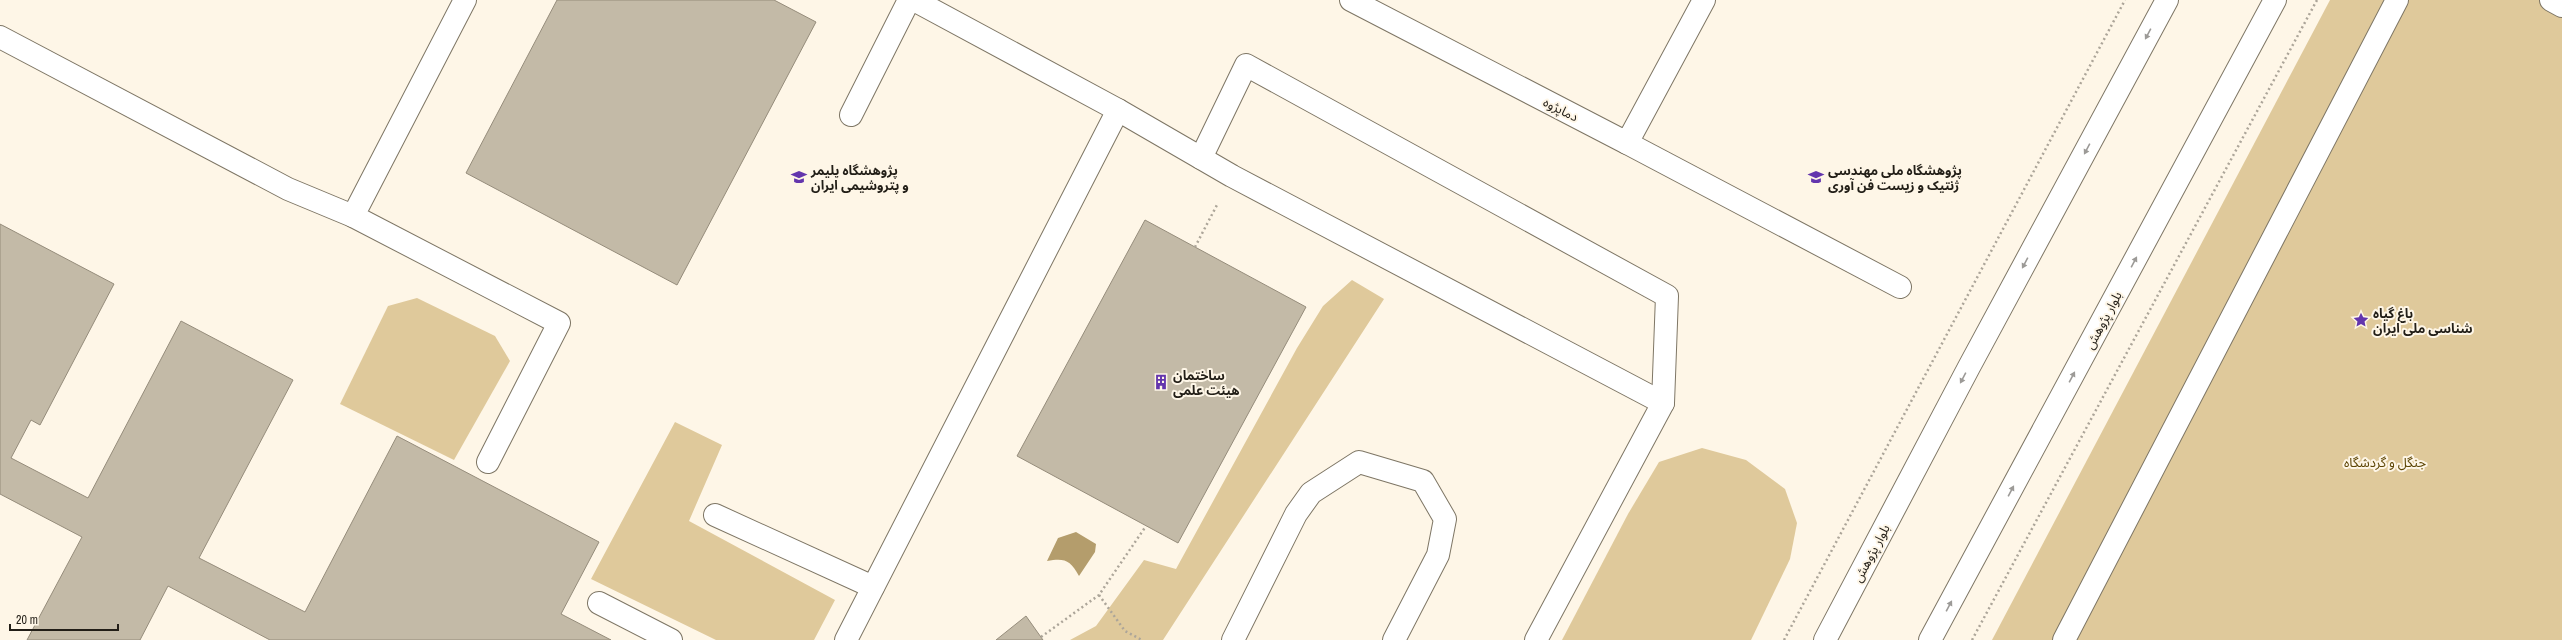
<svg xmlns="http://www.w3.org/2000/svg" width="2562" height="640" viewBox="0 0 2562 640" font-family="'Archivo Narrow','Noto Sans Arabic',sans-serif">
<rect width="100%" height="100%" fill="#fef6e7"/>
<g fill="#dfc99b">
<polygon points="2330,0 2562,0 2562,640 1992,640"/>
<polygon points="1352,280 1384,299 1163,640 1070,640 1096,626 1144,560 1176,569 1297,348 1323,306"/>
<polygon points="417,298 495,336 510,361 454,460 340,404 388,306"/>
<polygon points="675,422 722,445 689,521 835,600 814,640 716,640 591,579"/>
<polygon points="1702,448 1746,460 1785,489 1797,523 1790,559 1751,640 1562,640 1628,514 1659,462"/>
</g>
<path fill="#b49d6c" d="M1076,532L1096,544L1095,552L1079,576C1070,560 1065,558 1047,561L1058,538Z"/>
<g fill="#c3baa7" stroke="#958c7b">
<polygon points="557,0 774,0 816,22 677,285 466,173"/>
<polygon points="1145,220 1306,307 1178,543 1017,456"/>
<polygon points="0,224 114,284 40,425 31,420 11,458 88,498 181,321 293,380 199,558 305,612 397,436 599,542 561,614 611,640 270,640 168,586 140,640 27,640 82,537 0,494"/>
<polygon points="1026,616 1043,640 996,640"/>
</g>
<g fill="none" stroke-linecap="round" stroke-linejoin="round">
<defs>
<g id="minor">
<polyline points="465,0 353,216 559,323 488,462"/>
<polyline points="914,0 1118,110 1232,176 1663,403 1536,640"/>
<polyline points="1351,0 1627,143 1704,0"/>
<polyline points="2551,0 2562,6"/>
<polyline points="0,37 288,189 353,216"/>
<polyline points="851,115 909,0"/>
<polyline points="1627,143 1900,287"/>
<polyline points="1201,158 1246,65 1667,296 1663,403"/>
<polyline points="715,515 873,587"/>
<polyline points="599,603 671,640"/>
<polyline points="846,640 1118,110"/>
<polyline points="1233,640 1296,514 1311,493 1359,462 1423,481 1445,519 1438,555 1394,640"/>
<polyline points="1825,640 1969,367 2167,0"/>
<polyline points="1930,640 2275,0"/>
<polyline points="2064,640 2397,0"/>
</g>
</defs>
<use href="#minor" stroke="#7e7665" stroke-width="24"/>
<g stroke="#aca599" stroke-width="2.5" stroke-dasharray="2 3" stroke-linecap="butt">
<polyline points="1195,247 1218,203"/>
<polyline points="1099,595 1125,631 1142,640"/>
<polyline points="1041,637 1099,595 1146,526"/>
<polyline points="1784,640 2125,0"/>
<polyline points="1972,640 2317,0"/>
</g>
<use href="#minor" stroke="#fff" stroke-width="22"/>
</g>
<defs><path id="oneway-solid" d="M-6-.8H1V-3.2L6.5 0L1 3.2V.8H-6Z"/></defs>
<g fill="#9c9a97">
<use href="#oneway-solid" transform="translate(2148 34) rotate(118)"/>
<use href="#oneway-solid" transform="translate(2087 149) rotate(118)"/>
<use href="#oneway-solid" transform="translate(2134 262) rotate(-62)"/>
<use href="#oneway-solid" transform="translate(2025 263) rotate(118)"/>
<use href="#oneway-solid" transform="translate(2072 377) rotate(-62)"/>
<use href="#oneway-solid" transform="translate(1963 378) rotate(118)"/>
<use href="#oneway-solid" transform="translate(2011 491) rotate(-62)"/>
<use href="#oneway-solid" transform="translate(1949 606) rotate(-62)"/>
</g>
<defs>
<symbol id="university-bare" viewBox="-9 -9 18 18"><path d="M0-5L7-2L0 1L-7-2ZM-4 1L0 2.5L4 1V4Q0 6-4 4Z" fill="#6335ad" stroke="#fef6e7" stroke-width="2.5" paint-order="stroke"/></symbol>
<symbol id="sight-bare" viewBox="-9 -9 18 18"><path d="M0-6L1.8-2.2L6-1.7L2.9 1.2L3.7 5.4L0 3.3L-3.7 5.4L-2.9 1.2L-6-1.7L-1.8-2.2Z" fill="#6335ad" stroke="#fef6e7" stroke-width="2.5" paint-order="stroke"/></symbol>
<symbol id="building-bare" viewBox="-9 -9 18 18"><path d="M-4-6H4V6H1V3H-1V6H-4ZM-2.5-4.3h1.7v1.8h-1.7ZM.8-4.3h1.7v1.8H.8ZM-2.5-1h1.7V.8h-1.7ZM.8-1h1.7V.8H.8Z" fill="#6335ad" stroke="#fef6e7" stroke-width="2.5" paint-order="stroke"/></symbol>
</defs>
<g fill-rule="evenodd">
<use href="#university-bare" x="788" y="166" width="22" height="22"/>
<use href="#university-bare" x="1805" y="166" width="22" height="22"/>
<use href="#sight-bare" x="2350" y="309" width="22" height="22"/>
<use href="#building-bare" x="1150" y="371" width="22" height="22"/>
</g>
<g text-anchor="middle" stroke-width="4" stroke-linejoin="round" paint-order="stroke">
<g font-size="13" fill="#221e17" stroke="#fef6e7">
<text transform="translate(1561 109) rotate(27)" y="5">دماپژوه</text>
<text transform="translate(2103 320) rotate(-62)" y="5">بلوار پژوهش</text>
<text transform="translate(1871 553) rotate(-62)" y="5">بلوار پژوهش</text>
</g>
<g font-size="13" font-weight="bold" fill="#221e17" stroke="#fef6e7" text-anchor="start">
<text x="811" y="175">پژوهشگاه پلیمر<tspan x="811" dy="15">و پتروشیمی ایران</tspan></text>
<text x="1828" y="175">پژوهشگاه ملی مهندسی<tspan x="1828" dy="15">ژنتیک و زیست فن آوری</tspan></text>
<text x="2373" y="318">باغ گیاه‌<tspan x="2373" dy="15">شناسی ملی ایران</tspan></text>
<text x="1173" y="380">ساختمان<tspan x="1173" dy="15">هیئت علمی</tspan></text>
</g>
<g font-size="13" fill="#5c4403" stroke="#fef6e7">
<text x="2385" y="467">جنگل و گردشگاه</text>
</g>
</g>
<path d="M10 624v6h108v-6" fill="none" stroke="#221e17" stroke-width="2"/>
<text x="16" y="624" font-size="12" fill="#221e17" stroke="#fef6e7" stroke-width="3" paint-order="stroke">20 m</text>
</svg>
